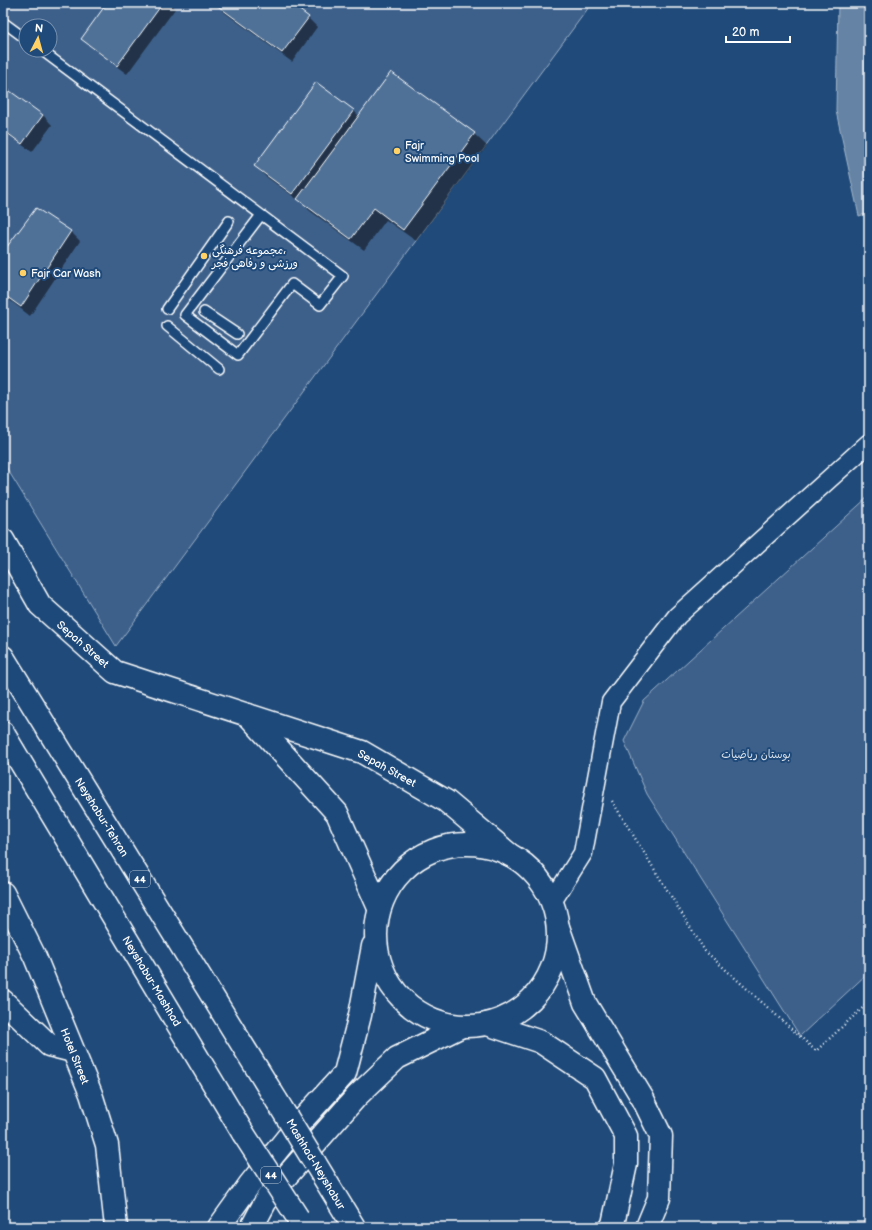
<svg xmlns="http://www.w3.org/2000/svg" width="872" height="1230" viewBox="0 0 872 1230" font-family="'Balsamiq Sans','Playpen Sans Arabic',sans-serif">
<rect width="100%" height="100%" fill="#1f4a7a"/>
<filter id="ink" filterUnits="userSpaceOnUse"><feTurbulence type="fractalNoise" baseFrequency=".025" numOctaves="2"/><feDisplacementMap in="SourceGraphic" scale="8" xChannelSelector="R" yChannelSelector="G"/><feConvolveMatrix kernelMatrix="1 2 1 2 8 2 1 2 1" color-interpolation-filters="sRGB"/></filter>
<g filter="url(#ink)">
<g fill="#3c618b" stroke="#9eb0c5" fill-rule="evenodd">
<path d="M3,3H592L116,646L3,462ZM26,26H50V50H26Z"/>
<polygon points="869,496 869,972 800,1036 647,794 624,741 644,701"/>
</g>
<polygon fill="#6583a4" stroke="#a3b5c8" points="838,3 869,3 869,213 859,216 836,111"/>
<g fill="#0007">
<polygon points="109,3 169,3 175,9 127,74 92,48 82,39"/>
<polygon points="217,3 288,3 308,18 317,27 292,62 225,13 216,4"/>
<polygon points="391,73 474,134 487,146 416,241 386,220 364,250 310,211 301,202 265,176 255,166 353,110 359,116"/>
<polygon points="3,87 43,115 52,125 32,152 3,131"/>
<polygon points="37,210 71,232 80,241 30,316 3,295 3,254"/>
</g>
<g fill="#507197" stroke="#fff">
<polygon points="107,3 163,3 117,66 81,39"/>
<polygon points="216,3 290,3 309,17 282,53 215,4"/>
<polygon points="391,72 475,133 403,230 374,208 351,239 297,199"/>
<polygon points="316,82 354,110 292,194 254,166"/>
<polygon points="3,86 43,115 22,144 3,130"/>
<polygon points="36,208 71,231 21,307 3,294 3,252"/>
</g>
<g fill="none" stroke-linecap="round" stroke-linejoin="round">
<defs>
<g id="service">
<polyline points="3,22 26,39"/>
<polyline points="41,50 343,276 320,305 292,284 238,355 185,315 261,215"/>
<polyline points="167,309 229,221"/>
<polyline points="204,312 237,334"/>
<polyline points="167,326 219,369"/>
</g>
<polyline id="minor" points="552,902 583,853 611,702 677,616 869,443"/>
<g id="secondary">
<polyline points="3,540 40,605 115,672 362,752 446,801 510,855"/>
<polyline points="248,715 337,813 379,908"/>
<circle cx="467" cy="935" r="91"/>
<polyline points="3,893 35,957 91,1094 107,1145 116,1227"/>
<polyline points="3,1001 49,1045 73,1051"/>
<polyline points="219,1227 250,1184 296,1127 345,1073 360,1015 373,946"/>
<polyline points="252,1227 268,1197 357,1096 397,1058 460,1027"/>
</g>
<g id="trunk">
<polyline points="3,657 277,1101"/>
<polyline points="3,733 243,1133"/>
<polyline points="558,927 585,1003 643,1099 661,1136 659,1198 647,1227"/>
<polyline points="487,1024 541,1042 595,1078 626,1136 626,1164 613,1224 611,1227"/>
<polyline points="315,1163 354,1227"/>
</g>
</defs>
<use href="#service" stroke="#fff" stroke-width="12"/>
<use href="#minor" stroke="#fff" stroke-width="21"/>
<use href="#secondary" stroke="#fff" stroke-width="25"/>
<use href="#trunk" stroke="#fff" stroke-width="25"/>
<polyline stroke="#fff" stroke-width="2.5" stroke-dasharray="1 3" stroke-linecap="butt" points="612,801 705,951 816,1051 869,1002"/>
<use href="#service" stroke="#1f4a7a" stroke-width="9"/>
<use href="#minor" stroke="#1f4a7a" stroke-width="18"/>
<use href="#secondary" stroke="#1f4a7a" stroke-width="22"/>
<use href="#trunk" stroke="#1f4a7a" stroke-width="22"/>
<defs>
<g id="trunk-bridge">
<polyline points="277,1101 315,1163"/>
<polyline points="243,1133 298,1218"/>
</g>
</defs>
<use href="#trunk-bridge" stroke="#fff" stroke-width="25" stroke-linecap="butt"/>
<use href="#trunk-bridge" stroke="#1f4a7a" stroke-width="22"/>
</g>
</g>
<g fill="#ffd166" stroke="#1f4a7a" stroke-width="1.5">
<circle cx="397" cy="151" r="4"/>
<circle cx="204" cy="256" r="4"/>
<circle cx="23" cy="273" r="4"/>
</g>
<g text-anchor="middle" stroke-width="4" stroke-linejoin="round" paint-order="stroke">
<g fill="#1f4a7a" stroke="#bcc9d7" stroke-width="1">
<rect x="130" y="871" width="20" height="16" rx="3"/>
<rect x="261" y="1167" width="20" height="16" rx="3"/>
</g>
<g font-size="10" font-weight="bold" fill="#fff">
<text x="140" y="883">44</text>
<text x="271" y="1179">44</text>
</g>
<g font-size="11" fill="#fff" stroke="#1f4a7a" text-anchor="start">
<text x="405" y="149">Fajr<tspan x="405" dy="13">Swimming Pool</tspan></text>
<text x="212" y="254">مجموعه فرهنگی،<tspan x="212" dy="13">ورزشی و رفاهی فجر</tspan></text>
<text x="31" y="277">Fajr Car Wash</text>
</g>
<g font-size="11" fill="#fff" stroke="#1f4a7a">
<text transform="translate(83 644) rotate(41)" y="4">Sepah Street</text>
<text transform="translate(387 768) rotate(29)" y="4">Sepah Street</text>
<text transform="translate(102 817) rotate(58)" y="4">Neyshabur-Tehran</text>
<text transform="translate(152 981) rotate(59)" y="4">Neyshabur-Mashhad</text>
<text transform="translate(75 1056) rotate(68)" y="4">Hotel Street</text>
<text transform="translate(316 1164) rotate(59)" y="4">Mashhad-Neyshabur</text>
</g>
<g font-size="11" fill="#d8dfe8" stroke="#1f4a7a">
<text x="756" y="758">بوستان ریاضیات</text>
</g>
</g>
<rect width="872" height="1230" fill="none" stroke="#1f4a7a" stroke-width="16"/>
<rect x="8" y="8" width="856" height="1214" fill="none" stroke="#fff" stroke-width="1.5" filter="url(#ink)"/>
<g transform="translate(38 38) rotate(6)"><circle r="19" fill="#1f4a7a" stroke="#7992af"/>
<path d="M0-3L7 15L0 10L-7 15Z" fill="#ffd166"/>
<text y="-6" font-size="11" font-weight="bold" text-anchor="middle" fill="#ffffff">N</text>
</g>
<path d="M726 36v6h64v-6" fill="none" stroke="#ffffff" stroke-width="2"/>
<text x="732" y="36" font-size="12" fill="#ffffff" stroke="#1f4a7a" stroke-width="3" paint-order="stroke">20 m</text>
</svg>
